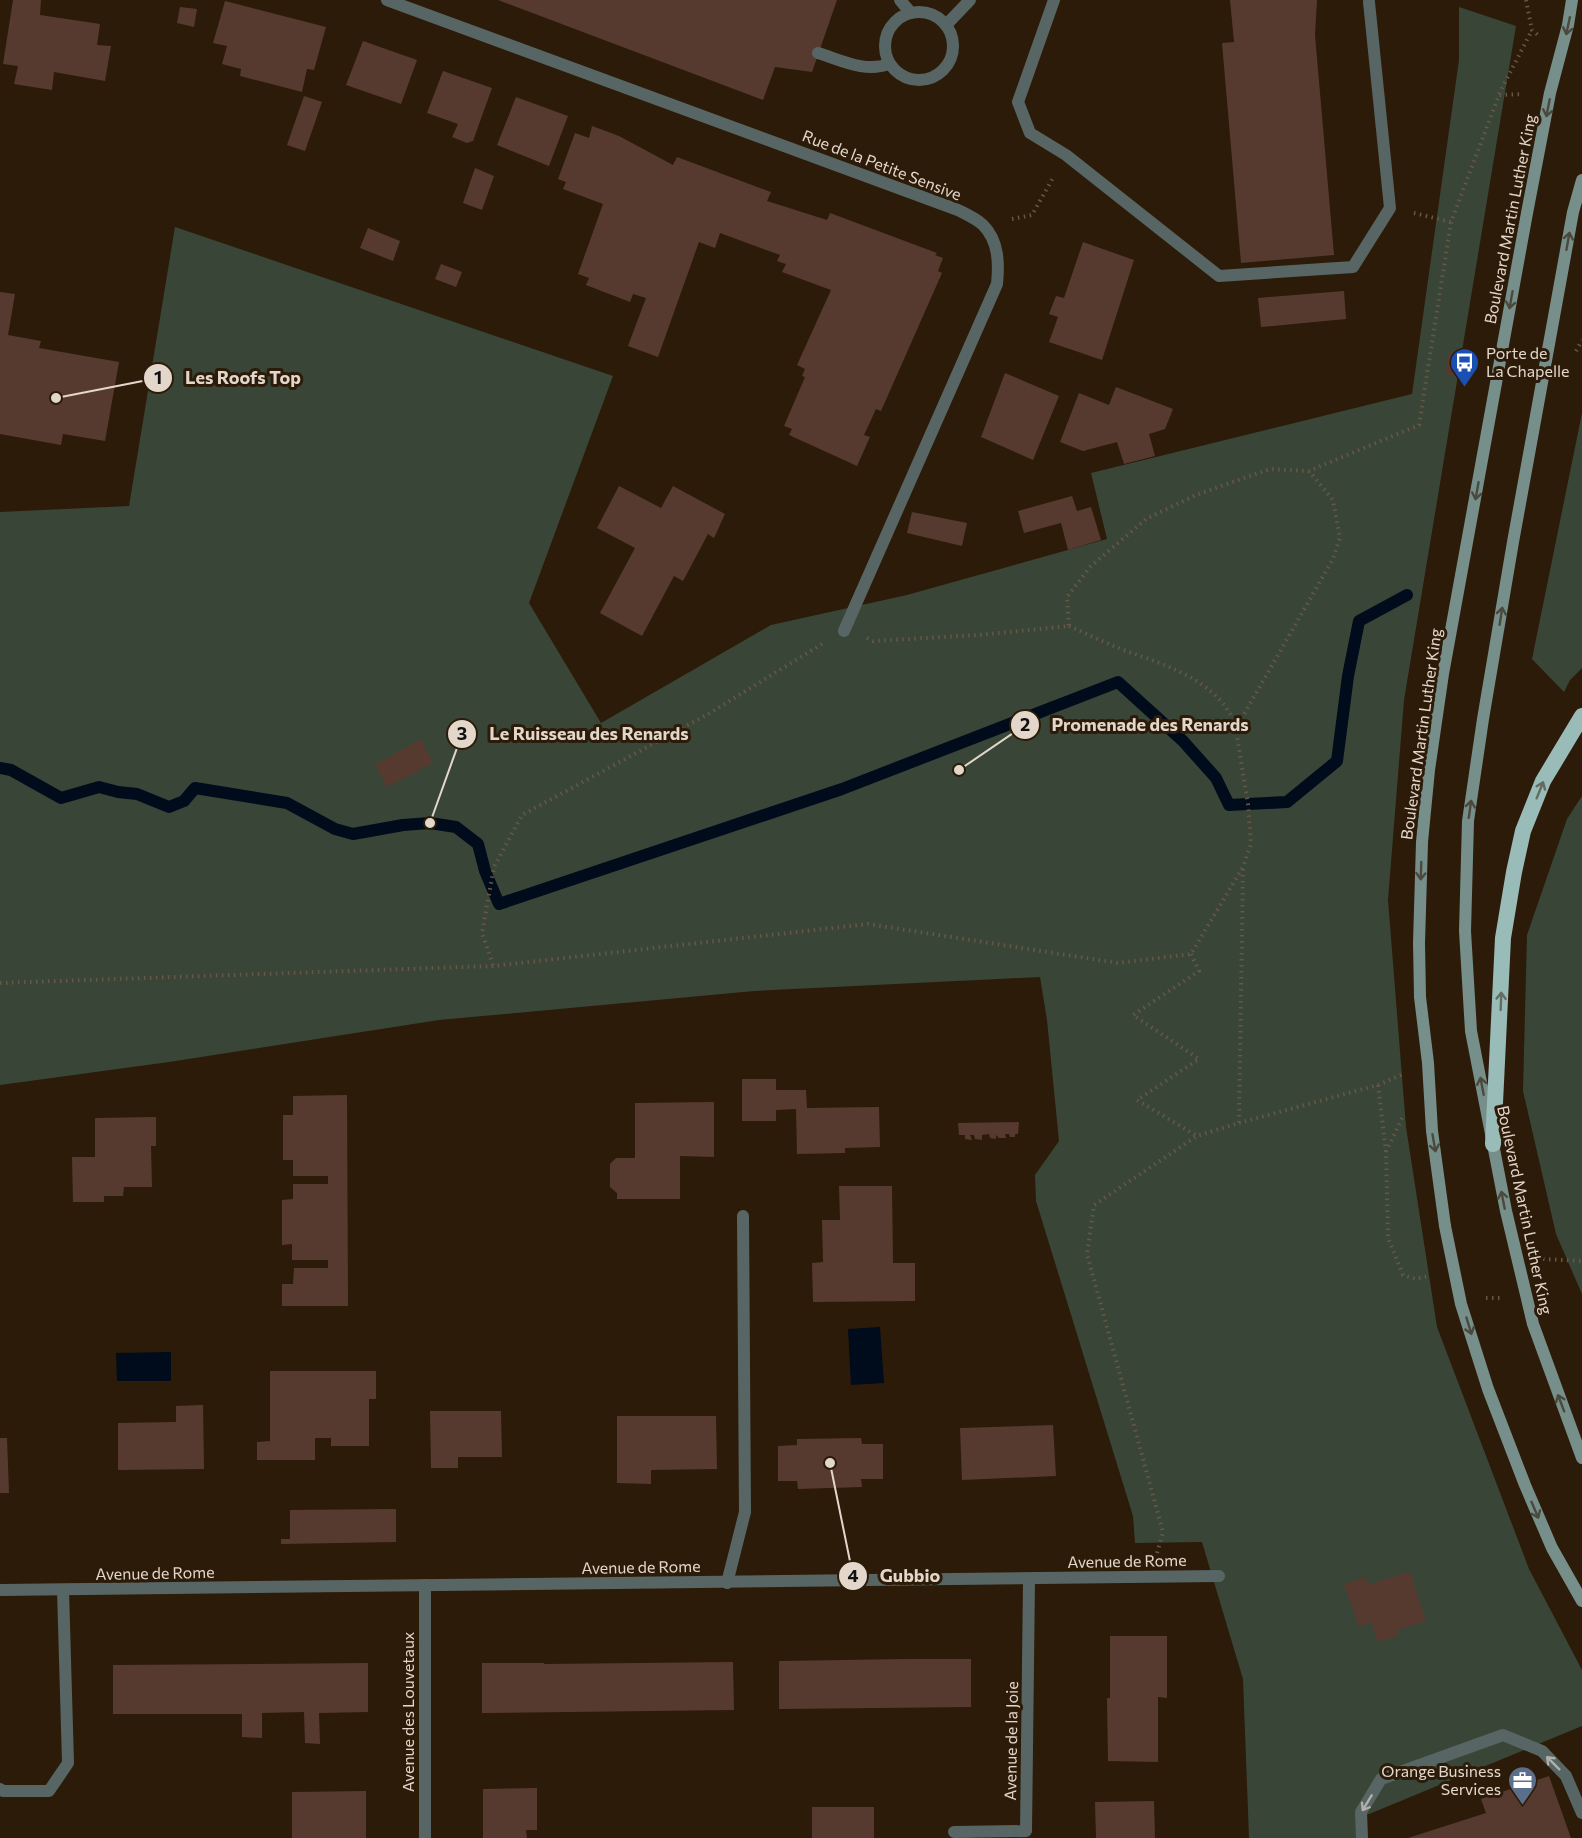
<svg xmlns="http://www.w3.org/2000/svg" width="1582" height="1838" viewBox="0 0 1582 1838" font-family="Commissioner,sans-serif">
<rect width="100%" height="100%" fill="#2c1b08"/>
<g fill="#394637">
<polygon points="1459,7 1516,26 1404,700 1388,900 1406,1127 1437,1327 1529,1569 1582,1670 1582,1726 1362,1817 1367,1838 1249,1838 1243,1679 1202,1542 1135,1543 1133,1516 1036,1201 1035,1175 1059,1141 1047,1020 1040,977 754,991 439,1020 169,1062 0,1085 0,512 129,506 175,227 613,376 529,603 601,723 771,625 907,595 1107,539 1091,473 1412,394 1459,60"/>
<polygon points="1582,413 1582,668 1570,680 1564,692 1532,659"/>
<polygon points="1582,796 1582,1294 1556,1234 1523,1091 1527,935 1567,819"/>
</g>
<g fill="#000b1b">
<polygon points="880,1327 884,1383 851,1385 848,1329"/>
<polygon points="171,1352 171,1381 117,1381 116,1353"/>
</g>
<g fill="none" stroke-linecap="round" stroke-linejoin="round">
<polyline stroke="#000b1b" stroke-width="12" points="0,768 11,770 61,798 99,787 118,792 137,794 169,807 184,801 195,788 287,803 335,829 353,834 403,825 430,823 456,827 478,844 485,871 499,904 842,789 1118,682 1183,741 1216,778 1229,805 1287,802 1337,761 1348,676 1359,621 1407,595"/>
</g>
<g fill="#573a2f">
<polygon points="13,0 41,0 40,15 100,24 97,45 111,46 105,81 54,72 52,90 14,84 18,66 3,64"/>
<polygon points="498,0 837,0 812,72 775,67 763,100"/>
<polygon points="1230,0 1317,0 1315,35 1334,255 1241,263 1222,43 1234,42"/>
<polygon points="225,1 326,27 314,70 307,69 302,92 240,76 241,69 222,64 227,46 213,43"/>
<polygon points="180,7 197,9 194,27 177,23"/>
<polygon points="363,41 417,60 401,104 346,85"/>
<polygon points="443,71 492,88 473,141 467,143 452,137 458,124 427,113"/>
<polygon points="304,96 322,102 305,151 287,145"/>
<polygon points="516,97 568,116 549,166 497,145"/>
<polygon points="592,126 619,136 673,165 677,157 771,192 767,201 827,220 830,213 937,253 935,255 943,258 938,271 942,273 881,411 876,409 864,435 870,437 857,466 789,435 792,429 784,426 805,377 802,376 805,369 797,365 831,290 782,272 786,264 777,261 780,255 720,233 715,248 699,242 658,357 628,346 646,298 633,294 630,302 586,285 589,278 578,274 603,204 563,189 566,182 558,179 575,133 589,138"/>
<polygon points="475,168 494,176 482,210 463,203"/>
<polygon points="368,228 400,241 393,261 360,248"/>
<polygon points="1083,242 1134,260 1102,360 1049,342 1058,317 1049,314 1056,296 1064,298"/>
<polygon points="441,264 462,272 456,287 435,279"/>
<polygon points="1344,291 1346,319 1261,327 1258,298"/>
<polygon points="0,292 15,294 8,335 41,341 39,348 119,362 105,441 63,434 61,445 0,434"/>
<polygon points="1449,352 1459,354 1455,376 1445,374"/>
<polygon points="1005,373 1059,396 1033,460 981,437"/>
<polygon points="1116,387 1173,409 1165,429 1149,434 1155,456 1124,464 1117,442 1083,451 1060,442 1079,393 1109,405"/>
<polygon points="619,486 661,508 673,486 725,514 714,538 708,534 683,581 674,576 642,636 600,613 635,548 597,528"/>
<polygon points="1072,496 1077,511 1091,507 1101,540 1068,550 1061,523 1024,533 1018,511"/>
<polygon points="912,512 967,523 962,546 907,533"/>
<polygon points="421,739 433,763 387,787 375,765"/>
<polygon points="742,1079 776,1079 776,1090 806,1090 807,1108 879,1107 880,1147 845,1148 845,1153 797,1154 796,1109 776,1110 776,1121 742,1121"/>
<polygon points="347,1095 348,1306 282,1306 282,1284 293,1284 294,1268 328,1268 328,1260 292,1260 292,1244 282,1245 282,1200 293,1199 293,1184 328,1184 328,1176 293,1176 293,1160 283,1160 283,1115 293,1115 293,1096"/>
<polygon points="714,1102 714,1157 680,1156 680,1199 617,1199 617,1193 610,1187 610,1164 616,1158 635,1158 635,1103"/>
<polygon points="156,1117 156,1146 151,1146 152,1187 124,1187 123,1196 104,1196 104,1202 73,1202 72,1157 95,1157 95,1118"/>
<polygon points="1019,1122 1018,1134 1015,1134 1015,1137 1010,1137 1009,1134 1005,1134 1006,1138 999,1138 996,1135 996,1139 990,1138 989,1134 982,1135 982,1140 975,1139 974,1135 970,1135 972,1140 965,1139 965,1135 959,1135 958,1123"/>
<polygon points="839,1186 892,1186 893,1263 915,1263 915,1301 813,1302 812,1263 823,1262 822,1220 840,1220"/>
<polygon points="270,1371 376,1371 376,1399 369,1399 369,1446 331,1446 331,1438 315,1438 315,1460 257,1460 257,1442 270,1441"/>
<polygon points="203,1405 204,1469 118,1470 118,1423 176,1422 176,1406"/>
<polygon points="430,1411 501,1411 502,1457 458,1457 458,1468 431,1468"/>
<polygon points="617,1416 716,1416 717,1469 651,1470 651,1484 617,1483"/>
<polygon points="1053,1425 1056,1476 962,1480 960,1428"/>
<polygon points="0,1438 7,1438 9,1493 0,1493"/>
<polygon points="861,1438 862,1444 883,1444 883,1479 861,1479 862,1487 798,1489 797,1481 778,1481 778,1446 797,1445 797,1439"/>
<polygon points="396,1509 396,1542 281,1544 281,1539 290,1539 290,1510"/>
<polygon points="1410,1571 1426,1621 1397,1630 1398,1635 1378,1642 1371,1622 1359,1626 1344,1584 1365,1577 1368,1585"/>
<polygon points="1110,1636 1167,1636 1167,1698 1158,1697 1158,1762 1108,1761 1107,1698 1110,1698"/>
<polygon points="907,1659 971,1659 971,1707 779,1709 779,1661"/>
<polygon points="733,1662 734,1710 482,1713 482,1663 544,1663 544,1664"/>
<polygon points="368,1663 368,1712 319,1713 320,1744 305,1743 304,1712 262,1713 262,1738 242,1737 242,1714 113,1714 113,1665"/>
<polygon points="1549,1776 1571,1838 1408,1838 1486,1813 1481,1799"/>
<polygon points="537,1788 537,1830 526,1830 527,1838 483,1838 483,1789"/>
<polygon points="366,1791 366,1838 292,1838 292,1792"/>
<polygon points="1154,1801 1155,1838 1096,1838 1095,1802"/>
<rect x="812" y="1807" width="62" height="31"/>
</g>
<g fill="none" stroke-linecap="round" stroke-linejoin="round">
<g stroke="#675747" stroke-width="4" stroke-dasharray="1.5 4.5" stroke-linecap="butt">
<polyline points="1526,0 1532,30 1538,35"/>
<polyline points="1499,94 1532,30"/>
<polyline points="1414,213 1451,222"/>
<polyline points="1012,219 1032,215 1054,176"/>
<polyline points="1576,351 1582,340"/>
<path d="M1069,626C1083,632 1097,639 1111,645C1155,663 1215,675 1235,724"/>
<polyline points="867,638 873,641 979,635 1069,626 1067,597 1090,567 1146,519 1196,495 1270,469 1309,471 1419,425 1451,222 1499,95 1523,94"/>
<polyline points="1191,954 1199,971 1133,1015 1199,1059 1137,1100 1197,1136"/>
<polyline points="493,965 482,933 494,867 522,815 710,713 822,644"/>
<polyline points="0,983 493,966 868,924 1118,963 1191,954 1243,867 1251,844 1248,804 1235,724 1243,716 1333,559 1340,538 1333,500 1309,471"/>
<polyline points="1378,1085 1386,1152 1388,1238 1403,1275 1416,1279 1430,1276"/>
<polyline points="1239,1123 1378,1085 1403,1074"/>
<polyline points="1386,1152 1403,1116"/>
<polyline points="1543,1259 1582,1261"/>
<polyline points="1486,1298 1502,1298"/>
<polyline points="1157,1553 1163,1532 1087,1254 1094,1205 1197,1136 1239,1123 1243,869"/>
</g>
<g stroke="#576664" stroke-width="12">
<polyline points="900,0 911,13"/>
<circle cx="919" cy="46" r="34"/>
<polyline points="946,25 970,0"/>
<path d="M818,53C841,60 865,73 889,64"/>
<polyline points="727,1583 745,1512 743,1216"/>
<polyline points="1362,1838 1361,1812 1381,1779 1503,1735 1542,1751 1566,1776 1582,1813"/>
</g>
<g stroke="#576664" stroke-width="12">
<path d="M387,0L958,210C966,214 977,219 983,225C999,241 999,264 997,284L844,631"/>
<polyline points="1054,0 1018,102 1030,133 1066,155 1219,276 1353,267 1390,208 1369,2"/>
<polyline points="425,1585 425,1838"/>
<polyline points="0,1590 1219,1576"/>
<polyline points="0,1789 3,1791 49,1791 68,1763 63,1590"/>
<polyline points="954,1832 1026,1831 1029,1580"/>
</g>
<g stroke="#778f8b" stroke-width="12">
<polyline points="1572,0 1568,25 1550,93 1527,213 1443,674 1429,770 1422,842 1419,943 1420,997 1428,1063 1432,1131 1445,1226 1461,1304 1488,1389 1525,1485 1552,1548 1582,1601"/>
<polyline points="1582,180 1573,212 1513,542 1483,719 1468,821 1465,931 1471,1031 1506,1211 1533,1324 1582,1458"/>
</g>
<polyline stroke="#9abcb8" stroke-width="16" points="1493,1144 1503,938 1514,872 1523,831 1543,781 1582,716"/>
</g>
<defs><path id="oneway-shaft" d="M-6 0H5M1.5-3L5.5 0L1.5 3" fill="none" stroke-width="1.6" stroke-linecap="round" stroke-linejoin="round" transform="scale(1.5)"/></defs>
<g stroke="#4a493c">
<use href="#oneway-shaft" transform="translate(1568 26) rotate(102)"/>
<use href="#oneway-shaft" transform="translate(1548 108) rotate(101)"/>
<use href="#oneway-shaft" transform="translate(1568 241) rotate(-80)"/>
<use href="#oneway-shaft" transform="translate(1511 300) rotate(100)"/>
<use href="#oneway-shaft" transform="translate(1477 491) rotate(100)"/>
<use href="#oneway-shaft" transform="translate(1501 616) rotate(-81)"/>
<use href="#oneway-shaft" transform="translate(1470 809) rotate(-82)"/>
<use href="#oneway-shaft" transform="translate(1421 871) rotate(92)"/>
<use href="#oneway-shaft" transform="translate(1482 1086) rotate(-101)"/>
<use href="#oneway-shaft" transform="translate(1434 1143) rotate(80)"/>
<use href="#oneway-shaft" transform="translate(1503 1200) rotate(-101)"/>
<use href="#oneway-shaft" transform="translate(1469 1326) rotate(73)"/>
<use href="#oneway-shaft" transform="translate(1561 1403) rotate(-111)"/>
<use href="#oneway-shaft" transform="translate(1535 1510) rotate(67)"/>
</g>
<g stroke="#636c60">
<use href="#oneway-shaft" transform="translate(1540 790) rotate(-68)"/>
<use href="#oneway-shaft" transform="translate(1501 1001) rotate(-88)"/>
</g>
<g stroke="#b2afa8">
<use href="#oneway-shaft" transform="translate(1553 1763) rotate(-135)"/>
<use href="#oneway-shaft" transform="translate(1367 1803) rotate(121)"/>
</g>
<defs>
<symbol id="bus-pin" viewBox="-11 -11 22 30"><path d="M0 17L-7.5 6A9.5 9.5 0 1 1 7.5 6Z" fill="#1a4fb4" stroke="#2c1b08"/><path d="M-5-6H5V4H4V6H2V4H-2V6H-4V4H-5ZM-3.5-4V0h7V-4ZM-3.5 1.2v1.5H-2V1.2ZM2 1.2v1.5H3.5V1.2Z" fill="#fff"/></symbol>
<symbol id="office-pin" viewBox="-11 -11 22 30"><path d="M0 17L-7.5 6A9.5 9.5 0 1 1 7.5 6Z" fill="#5c6f8a" stroke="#2c1b08"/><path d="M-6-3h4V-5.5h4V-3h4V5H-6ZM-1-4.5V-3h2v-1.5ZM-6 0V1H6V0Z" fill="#fff"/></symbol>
</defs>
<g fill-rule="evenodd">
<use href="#bus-pin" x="1448" y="346" width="33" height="45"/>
<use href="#office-pin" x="1506" y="1764" width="33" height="45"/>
</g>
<g text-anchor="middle" stroke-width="6" stroke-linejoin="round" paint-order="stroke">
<g font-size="16" fill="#e3d7cc" stroke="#2c1b08">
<text transform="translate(882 165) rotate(21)" y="6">Rue de la Petite Sensive</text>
<text transform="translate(1510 219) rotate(-79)" y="6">Boulevard Martin Luther King</text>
<text transform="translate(1421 734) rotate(-82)" y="6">Boulevard Martin Luther King</text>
<text transform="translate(1525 1210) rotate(78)" y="6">Boulevard Martin Luther King</text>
<text transform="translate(1127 1561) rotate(-1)" y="6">Avenue de Rome</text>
<text transform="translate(641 1567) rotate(-1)" y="6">Avenue de Rome</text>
<text transform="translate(155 1573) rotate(-1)" y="6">Avenue de Rome</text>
<text transform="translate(408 1712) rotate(-90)" y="6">Avenue des Louvetaux</text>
<text transform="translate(1011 1741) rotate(-89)" y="6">Avenue de la Joie</text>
</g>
<g font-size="16" fill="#e3d7cc" stroke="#2c1b08" text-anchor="start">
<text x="1486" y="359">Porte de<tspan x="1486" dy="18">La Chapelle</tspan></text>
<text x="1501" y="1777" text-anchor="end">Orange Business<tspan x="1501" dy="18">Services</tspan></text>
</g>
</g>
<path fill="none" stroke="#e3d7cc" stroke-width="2" d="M56 398L158 378M959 770L1025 725M430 823L462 734M830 1463L853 1576"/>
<g fill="#e3d7cc" stroke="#2c1b08" stroke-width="2">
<circle cx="56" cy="398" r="6"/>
<circle cx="959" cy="770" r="6"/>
<circle cx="430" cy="823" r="6"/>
<circle cx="830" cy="1463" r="6"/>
<circle cx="158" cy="378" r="15"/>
<circle cx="1025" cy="725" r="15"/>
<circle cx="462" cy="734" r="15"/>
<circle cx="853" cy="1576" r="15"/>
</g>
<g font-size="18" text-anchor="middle" font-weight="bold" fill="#111">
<text x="158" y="384">1</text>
<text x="1025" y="731">2</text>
<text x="462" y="740">3</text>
<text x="853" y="1582">4</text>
</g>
<g font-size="18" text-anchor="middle" font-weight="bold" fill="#e3d7cc" stroke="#2c1b08" stroke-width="6" stroke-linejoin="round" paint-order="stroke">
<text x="243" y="384">Les Roofs Top</text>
<text x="1150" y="731">Promenade des Renards</text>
<text x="589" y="740">Le Ruisseau des Renards</text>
<text x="910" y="1582">Gubbio</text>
</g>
</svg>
